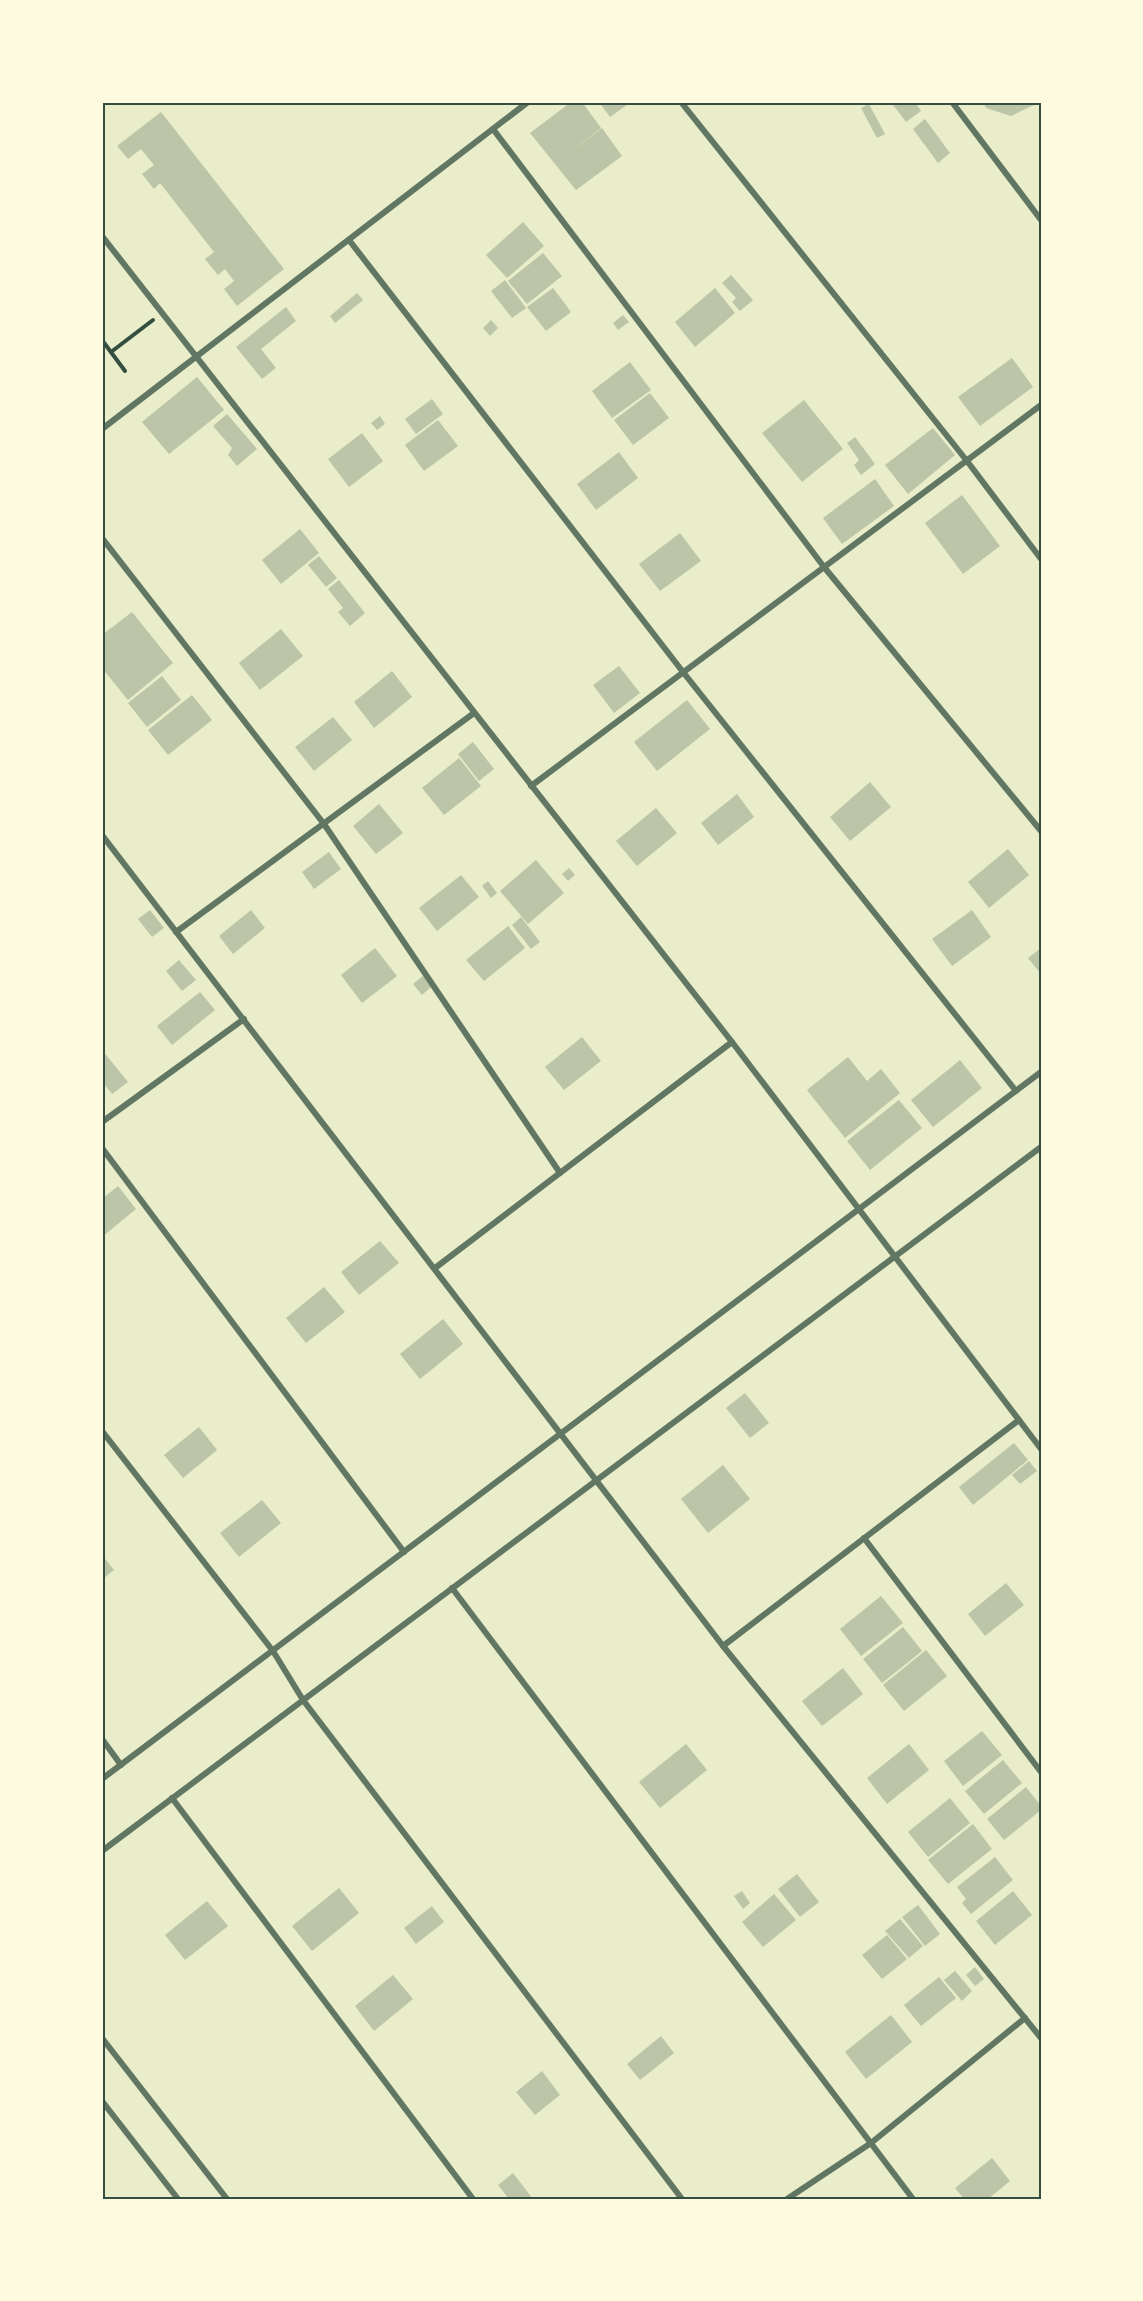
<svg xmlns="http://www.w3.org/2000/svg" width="1143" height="2301" viewBox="0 0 1143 2301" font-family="Lato,sans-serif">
<rect width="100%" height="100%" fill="#e9edc9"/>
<g fill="#bcc5a7">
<polygon points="571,102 582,102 601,128 567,155 602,128 622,156 576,190 530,133"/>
<polygon points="599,102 631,102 610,117"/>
<polygon points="891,102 915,102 921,111 906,122"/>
<polygon points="983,102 1035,102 1036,104 1011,116 986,108"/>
<polygon points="869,104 885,134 877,138 861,108"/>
<polygon points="161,112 284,269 237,306 224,289 234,281 225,269 218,275 205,259 214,252 160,183 154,189 142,174 154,165 141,149 128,159 117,146"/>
<polygon points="925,119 950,153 938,163 913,129"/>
<polygon points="523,222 544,246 507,278 486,255"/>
<polygon points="543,253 562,276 527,304 508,281"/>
<polygon points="731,275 753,300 740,311 732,302 736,298 722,283"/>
<polygon points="505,280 526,308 512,318 491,291"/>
<polygon points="553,288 571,312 546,331 527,307"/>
<polygon points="715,288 735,313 695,347 675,322"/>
<polygon points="357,293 363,300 335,323 330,316"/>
<polygon points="286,307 296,321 261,349 276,368 262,379 236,347"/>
<polygon points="623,315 629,322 618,330 613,323"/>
<polygon points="491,320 498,328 490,336 483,328"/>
<polygon points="1012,358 1033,387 980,426 958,397"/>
<polygon points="630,362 651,390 612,418 592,391"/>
<polygon points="197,377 224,410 169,454 142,422"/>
<polygon points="650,393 669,418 633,445 614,420"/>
<polygon points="432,399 443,414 416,434 405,419"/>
<polygon points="804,400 843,449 802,482 762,433"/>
<polygon points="227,414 257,449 237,466 228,455 232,448 213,426"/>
<polygon points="380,416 385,424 377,430 371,423"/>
<polygon points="438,420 458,446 424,471 405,445"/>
<polygon points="933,428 955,455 908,494 885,465"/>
<polygon points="362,433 383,461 349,487 328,459"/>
<polygon points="855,437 875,464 861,475 854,465 859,460 847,443"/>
<polygon points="619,452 638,478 596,510 577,484"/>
<polygon points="875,479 894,506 842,544 823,518"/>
<polygon points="962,495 1000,546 963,574 925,523"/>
<polygon points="300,529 319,553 281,584 262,560"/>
<polygon points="680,533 701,561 660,591 639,564"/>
<polygon points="319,556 337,578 326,587 308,565"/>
<polygon points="339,580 365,613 350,626 338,612 343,608 328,589"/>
<polygon points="132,612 173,663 128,700 102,668 102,635"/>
<polygon points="281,629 303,656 260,690 239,663"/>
<polygon points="619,666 640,693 614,713 593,685"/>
<polygon points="392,671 412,697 374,728 354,702"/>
<polygon points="162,676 181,700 147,727 128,703"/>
<polygon points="192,695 212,720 168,755 148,730"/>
<polygon points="687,700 710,729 657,771 634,742"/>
<polygon points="333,717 352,740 314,771 295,747"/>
<polygon points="473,742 494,769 479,781 458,754"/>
<polygon points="459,758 481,786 444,815 422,788"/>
<polygon points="870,782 891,807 850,841 830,817"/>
<polygon points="737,794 754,817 718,845 701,823"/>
<polygon points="379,804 403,833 376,854 353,826"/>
<polygon points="656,808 677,833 637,866 616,841"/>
<polygon points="1008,849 1029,875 989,908 968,882"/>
<polygon points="329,852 341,869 314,889 302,872"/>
<polygon points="536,860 564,893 528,924 500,891"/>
<polygon points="569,868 575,875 568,881 562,874"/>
<polygon points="461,875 479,897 437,931 419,908"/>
<polygon points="488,881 497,893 491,898 482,886"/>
<polygon points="150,910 164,928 152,937 138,919"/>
<polygon points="251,910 265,928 233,954 219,936"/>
<polygon points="972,910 991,937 952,966 932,939"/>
<polygon points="521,917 540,942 531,949 512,925"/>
<polygon points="508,926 525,948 484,981 466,960"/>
<polygon points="375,948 397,976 362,1003 341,975"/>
<polygon points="1041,948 1041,974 1028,958"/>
<polygon points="179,960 196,980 182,991 166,971"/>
<polygon points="423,976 431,987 422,995 413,984"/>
<polygon points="200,992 215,1010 172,1045 157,1026"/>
<polygon points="582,1037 601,1061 564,1090 545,1067"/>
<polygon points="102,1050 128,1082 112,1094 102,1081"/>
<polygon points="848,1057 867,1081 881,1069 900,1093 845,1138 807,1090"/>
<polygon points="960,1060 982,1088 933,1127 911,1100"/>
<polygon points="899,1100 922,1128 870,1170 847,1141"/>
<polygon points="118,1186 136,1209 102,1237 102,1199"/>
<polygon points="380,1241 399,1263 359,1295 341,1272"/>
<polygon points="324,1287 345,1312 306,1343 286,1318"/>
<polygon points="443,1319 463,1344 420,1379 400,1354"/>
<polygon points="745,1393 769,1423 750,1438 726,1408"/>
<polygon points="199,1427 217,1450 183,1478 164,1455"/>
<polygon points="1014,1443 1028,1460 973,1505 959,1487"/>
<polygon points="1029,1461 1037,1471 1020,1484 1012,1475"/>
<polygon points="723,1465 750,1499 708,1533 681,1499"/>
<polygon points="262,1500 281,1523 239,1557 220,1533"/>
<polygon points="102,1555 114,1570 104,1578 102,1575"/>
<polygon points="1006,1583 1024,1605 985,1636 968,1614"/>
<polygon points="881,1596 903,1623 861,1656 840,1629"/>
<polygon points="903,1627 922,1651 882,1683 863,1659"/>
<polygon points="926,1650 947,1676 904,1711 883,1685"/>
<polygon points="843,1668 863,1694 822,1726 802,1701"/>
<polygon points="982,1731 1002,1755 963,1786 944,1761"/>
<polygon points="686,1744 707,1770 660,1808 639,1782"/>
<polygon points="909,1744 929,1770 887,1804 867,1778"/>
<polygon points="1003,1760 1022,1783 984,1814 965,1791"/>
<polygon points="1026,1787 1041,1806 1041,1810 1004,1840 987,1819"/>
<polygon points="950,1798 970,1823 928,1857 908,1832"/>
<polygon points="973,1824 992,1849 948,1884 928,1860"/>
<polygon points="995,1857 1013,1880 971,1914 962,1903 966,1899 957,1887"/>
<polygon points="797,1874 819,1902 800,1917 778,1889"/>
<polygon points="339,1888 359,1913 312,1951 292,1926"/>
<polygon points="742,1891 750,1903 743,1909 734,1896"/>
<polygon points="1013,1891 1032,1915 995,1945 976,1921"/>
<polygon points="774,1894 796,1920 763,1947 742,1922"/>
<polygon points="207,1901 228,1926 185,1960 165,1935"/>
<polygon points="918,1905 940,1934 925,1946 902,1917"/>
<polygon points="432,1906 444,1922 416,1944 404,1928"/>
<polygon points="900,1919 923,1946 909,1958 885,1931"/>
<polygon points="887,1935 907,1959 882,1979 862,1955"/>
<polygon points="975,1967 984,1979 975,1986 966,1975"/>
<polygon points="955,1971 972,1991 962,2001 944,1980"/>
<polygon points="393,1975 413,1999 374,2031 355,2006"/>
<polygon points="939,1977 956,1998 921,2026 904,2005"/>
<polygon points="891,2015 912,2042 866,2079 845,2052"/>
<polygon points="661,2036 674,2053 640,2080 627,2064"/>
<polygon points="542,2071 560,2095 535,2115 516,2092"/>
<polygon points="992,2158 1010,2181 988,2199 964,2199 955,2188"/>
<polygon points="513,2173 533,2199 509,2199 498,2185"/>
</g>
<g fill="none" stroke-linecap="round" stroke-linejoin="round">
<g stroke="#344e41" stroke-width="4">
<polyline points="102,340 125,371"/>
<polyline points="111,352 153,320"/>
</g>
<g stroke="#617663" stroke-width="6">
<polyline points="681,102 967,461 1041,559"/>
<polyline points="952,102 1041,220"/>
<polyline points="493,129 824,567 1041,831"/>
<polyline points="102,236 732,1042 1041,1449"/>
<polyline points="349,240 683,672 1016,1091"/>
<polyline points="102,429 528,102"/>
<polyline points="102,538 324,824 560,1173"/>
<polyline points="531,786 1041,405"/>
<polyline points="102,835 723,1646 1041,2038"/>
<polyline points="176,932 474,713"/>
<polyline points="102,1122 244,1019"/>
<polyline points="102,1148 404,1552"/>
<polyline points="435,1268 732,1042"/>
<polyline points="102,1431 273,1651 303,1700 682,2199"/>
<polyline points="864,1538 1041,1772"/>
<polyline points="452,1588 913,2199"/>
<polyline points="723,1646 1019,1420"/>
<polyline points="102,1739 121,1765"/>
<polyline points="102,1779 1041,1072"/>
<polyline points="172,1798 473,2199"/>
<polyline points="102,1851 1041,1147"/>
<polyline points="102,2038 227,2199"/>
<polyline points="102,2101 178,2199"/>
<polyline points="787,2199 871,2143 1025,2018"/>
</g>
</g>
<rect width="1143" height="2301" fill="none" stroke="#fefae0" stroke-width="207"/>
<rect x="104" y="104" width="936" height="2094" fill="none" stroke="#344e41" stroke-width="2"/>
</svg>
